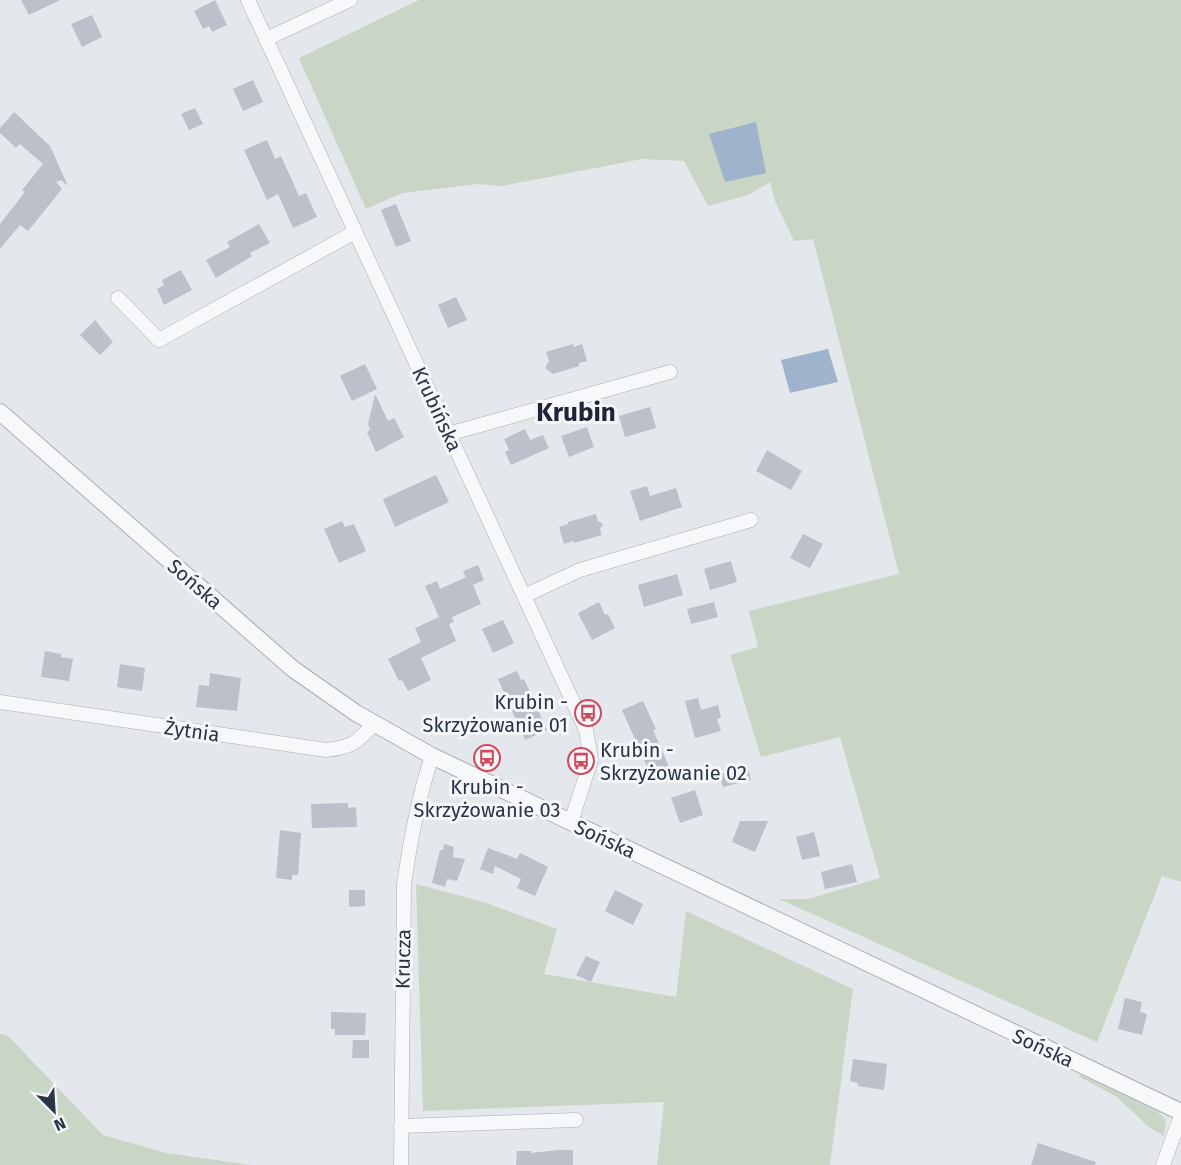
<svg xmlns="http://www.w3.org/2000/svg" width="1181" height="1165" viewBox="0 0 1181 1165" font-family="'Fira Sans',sans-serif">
<rect width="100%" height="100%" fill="#e4e7ec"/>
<g fill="#c9d6c5">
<polygon points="419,0 1181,0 1181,882 1162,876 1097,1042 779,899 808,899 880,878 840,737 761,757 730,655 758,647 749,611 899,574 813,239 794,241 775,201 770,182 748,195 708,206 684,161 642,159 501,186 478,184 402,193 366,209 299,58"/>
<polygon points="416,884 483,902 557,929 544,974 676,997 686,911 853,989 830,1165 657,1165 664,1102 423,1111"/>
<polygon points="0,1034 8,1036 103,1135 166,1153 251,1165 0,1165"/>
<polygon points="1082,1075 1157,1111 1166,1120 1164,1136 1149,1127 1117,1097 1078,1076"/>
</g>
<g fill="#9fb4cc">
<polygon points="756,122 766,173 725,182 709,134"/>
<polygon points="828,349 838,382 790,393 781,360"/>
</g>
<g fill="#bbc0ca">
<polygon points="21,0 60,0 29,15"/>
<polygon points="215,0 227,25 212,32 209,26 203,29 194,11"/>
<polygon points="92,15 102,37 82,47 71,24"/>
<polygon points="253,80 263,102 243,111 233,89"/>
<polygon points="195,108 203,124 189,130 181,114"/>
<polygon points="14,112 50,146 68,186 61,180 56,182 62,189 28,231 20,225 0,249 0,224 25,192 22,190 43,164 20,144 16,148 0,133 0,128"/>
<polygon points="267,140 275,159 281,156 299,196 306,193 317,217 293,228 278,194 267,200 244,150"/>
<polygon points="396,204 411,241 396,247 381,210"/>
<polygon points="259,224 270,243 250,253 252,256 216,278 206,260 230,247 227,242"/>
<polygon points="181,270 192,290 164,305 157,289 164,285 162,280"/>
<polygon points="456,297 467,320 448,328 438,305"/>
<polygon points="95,320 113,342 100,355 80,335"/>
<polygon points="573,344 574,347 582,344 587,361 579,363 579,366 553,374 545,368 549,361 546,352"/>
<polygon points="365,364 377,389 352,401 340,376"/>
<polygon points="375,394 388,421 394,418 404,437 376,452 367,432 370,430 368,424"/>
<polygon points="650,407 656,428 625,437 619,416"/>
<polygon points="587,427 594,447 569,457 561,436"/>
<polygon points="525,429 530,440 543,435 549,448 511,465 505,452 509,450 504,439"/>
<polygon points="767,450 802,471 791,490 756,471"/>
<polygon points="436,475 449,502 395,527 383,499"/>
<polygon points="647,486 650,496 676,488 682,507 640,521 630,491"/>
<polygon points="596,514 598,521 603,524 600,529 602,535 574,543 573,541 564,544 559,527 568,524 568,522"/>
<polygon points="342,521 345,527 354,524 366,551 339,563 324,529"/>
<polygon points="803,534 823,544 810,568 790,558"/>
<polygon points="731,561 737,582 710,590 704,569"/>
<polygon points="478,565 484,580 473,585 481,604 452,617 454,622 449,624 456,641 421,658 431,680 408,691 402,680 399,681 388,659 421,642 415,628 439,617 425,586 437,581 440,589 466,577 463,571"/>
<polygon points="677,574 683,595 644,607 638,585"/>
<polygon points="599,602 605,615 608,614 615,628 592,640 578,613"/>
<polygon points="714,602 718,617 691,624 687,609"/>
<polygon points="503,620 514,643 493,653 482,629"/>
<polygon points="45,651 61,654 61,657 73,659 69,681 41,677"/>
<polygon points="120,664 145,668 142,691 117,687"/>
<polygon points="517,671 521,680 524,679 547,730 525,740 498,679"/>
<polygon points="210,673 241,678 237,711 196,707 199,685 209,686"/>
<polygon points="698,698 701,710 718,705 721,718 717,719 721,731 695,738 685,701"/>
<polygon points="643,701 656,729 653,730 672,774 654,782 622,710"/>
<polygon points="748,767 751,780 723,787 719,774"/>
<polygon points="695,790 703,815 680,823 671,798"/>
<polygon points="348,803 348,808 356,807 357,827 312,828 311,804"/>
<polygon points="740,821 768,821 755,852 732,842"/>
<polygon points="280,830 301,833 298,875 292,875 292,880 276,878"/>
<polygon points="814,832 820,856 802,860 796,837"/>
<polygon points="444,844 454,847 453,857 465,859 457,881 447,879 445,887 432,883 440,850 443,850"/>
<polygon points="488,848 517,859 520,853 548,867 535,896 517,888 521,879 495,866 493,874 480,869"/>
<polygon points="852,864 857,882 825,889 821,872"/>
<polygon points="349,890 365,890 365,906 349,907"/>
<polygon points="615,890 643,904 633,925 605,911"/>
<polygon points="586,956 600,962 591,982 576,975"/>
<polygon points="1125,998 1142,1002 1140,1012 1147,1014 1142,1035 1118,1029"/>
<polygon points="331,1012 366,1013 365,1035 335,1035 335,1029 331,1029"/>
<polygon points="353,1040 369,1040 369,1058 352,1058"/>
<polygon points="853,1059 887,1064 884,1090 858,1086 858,1083 850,1081"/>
<polygon points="1038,1143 1096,1162 1095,1165 1031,1165"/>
<polygon points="558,1150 573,1150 573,1165 516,1165 517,1151 531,1151 531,1153"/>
</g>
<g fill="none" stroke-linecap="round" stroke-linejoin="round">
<defs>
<g id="minor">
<polyline points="248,0 586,730 591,760 571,822"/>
<polyline points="266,39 350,0"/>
<polyline points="118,298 159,340 355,232"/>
<polyline points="448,434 670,372"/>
<polyline points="524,596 580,570 751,520"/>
<path d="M0,702L326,750C353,747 356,743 375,723"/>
<polyline points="401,1126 576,1120"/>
<path d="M401,1165L404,885C410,841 418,799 432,756"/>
<polyline points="1163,1165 1181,1116"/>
</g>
<polyline id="tertiary" points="0,412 293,669 356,713 432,756 1181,1112"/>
</defs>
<use href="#minor" stroke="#a9aeb7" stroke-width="15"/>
<use href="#tertiary" stroke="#a9aeb7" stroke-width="18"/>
<use href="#minor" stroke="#f7f8fa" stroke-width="14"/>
<use href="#tertiary" stroke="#f7f8fa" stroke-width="16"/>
</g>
<defs>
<symbol id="bus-ring" viewBox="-11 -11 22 22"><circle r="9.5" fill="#f4f6f9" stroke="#d1495b" stroke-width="1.5"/><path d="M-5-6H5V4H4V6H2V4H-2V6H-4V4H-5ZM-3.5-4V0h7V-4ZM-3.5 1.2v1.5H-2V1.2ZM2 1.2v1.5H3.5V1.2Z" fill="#d1495b"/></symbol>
</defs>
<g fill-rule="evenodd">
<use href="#bus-ring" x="573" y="698" width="30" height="30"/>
<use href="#bus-ring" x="472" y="743" width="30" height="30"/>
<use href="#bus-ring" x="566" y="746" width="30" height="30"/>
</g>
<g text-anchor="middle" stroke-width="6" stroke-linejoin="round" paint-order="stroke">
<g font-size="20" fill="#2b3445" stroke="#f4f6f9">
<text transform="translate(437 409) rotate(65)" y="7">Krubińska</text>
<text transform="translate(195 584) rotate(41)" y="7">Sońska</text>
<text transform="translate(192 731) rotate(8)" y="7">Żytnia</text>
<text transform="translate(605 839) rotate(25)" y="7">Sońska</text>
<text transform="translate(403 959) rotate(-89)" y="7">Krucza</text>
<text transform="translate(1043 1048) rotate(25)" y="7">Sońska</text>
</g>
<g font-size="20" fill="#2b3445" stroke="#f4f6f9" text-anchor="end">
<text x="568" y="709">Krubin -<tspan x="568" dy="23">Skrzyżowanie 01</tspan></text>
<text x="600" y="757" text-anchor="start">Krubin -<tspan x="600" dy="23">Skrzyżowanie 02</tspan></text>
<text x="487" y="794" text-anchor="middle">Krubin -<tspan x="487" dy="23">Skrzyżowanie 03</tspan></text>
</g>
<g font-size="26" font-weight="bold" fill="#1d2536" stroke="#f4f6f9">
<text x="576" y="421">Krubin</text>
</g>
</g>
<g transform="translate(54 1111) rotate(156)" stroke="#f4f6f9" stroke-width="4.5" paint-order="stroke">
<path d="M0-4.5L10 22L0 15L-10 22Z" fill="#2b3445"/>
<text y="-9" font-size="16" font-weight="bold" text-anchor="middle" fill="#2b3445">N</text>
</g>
</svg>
